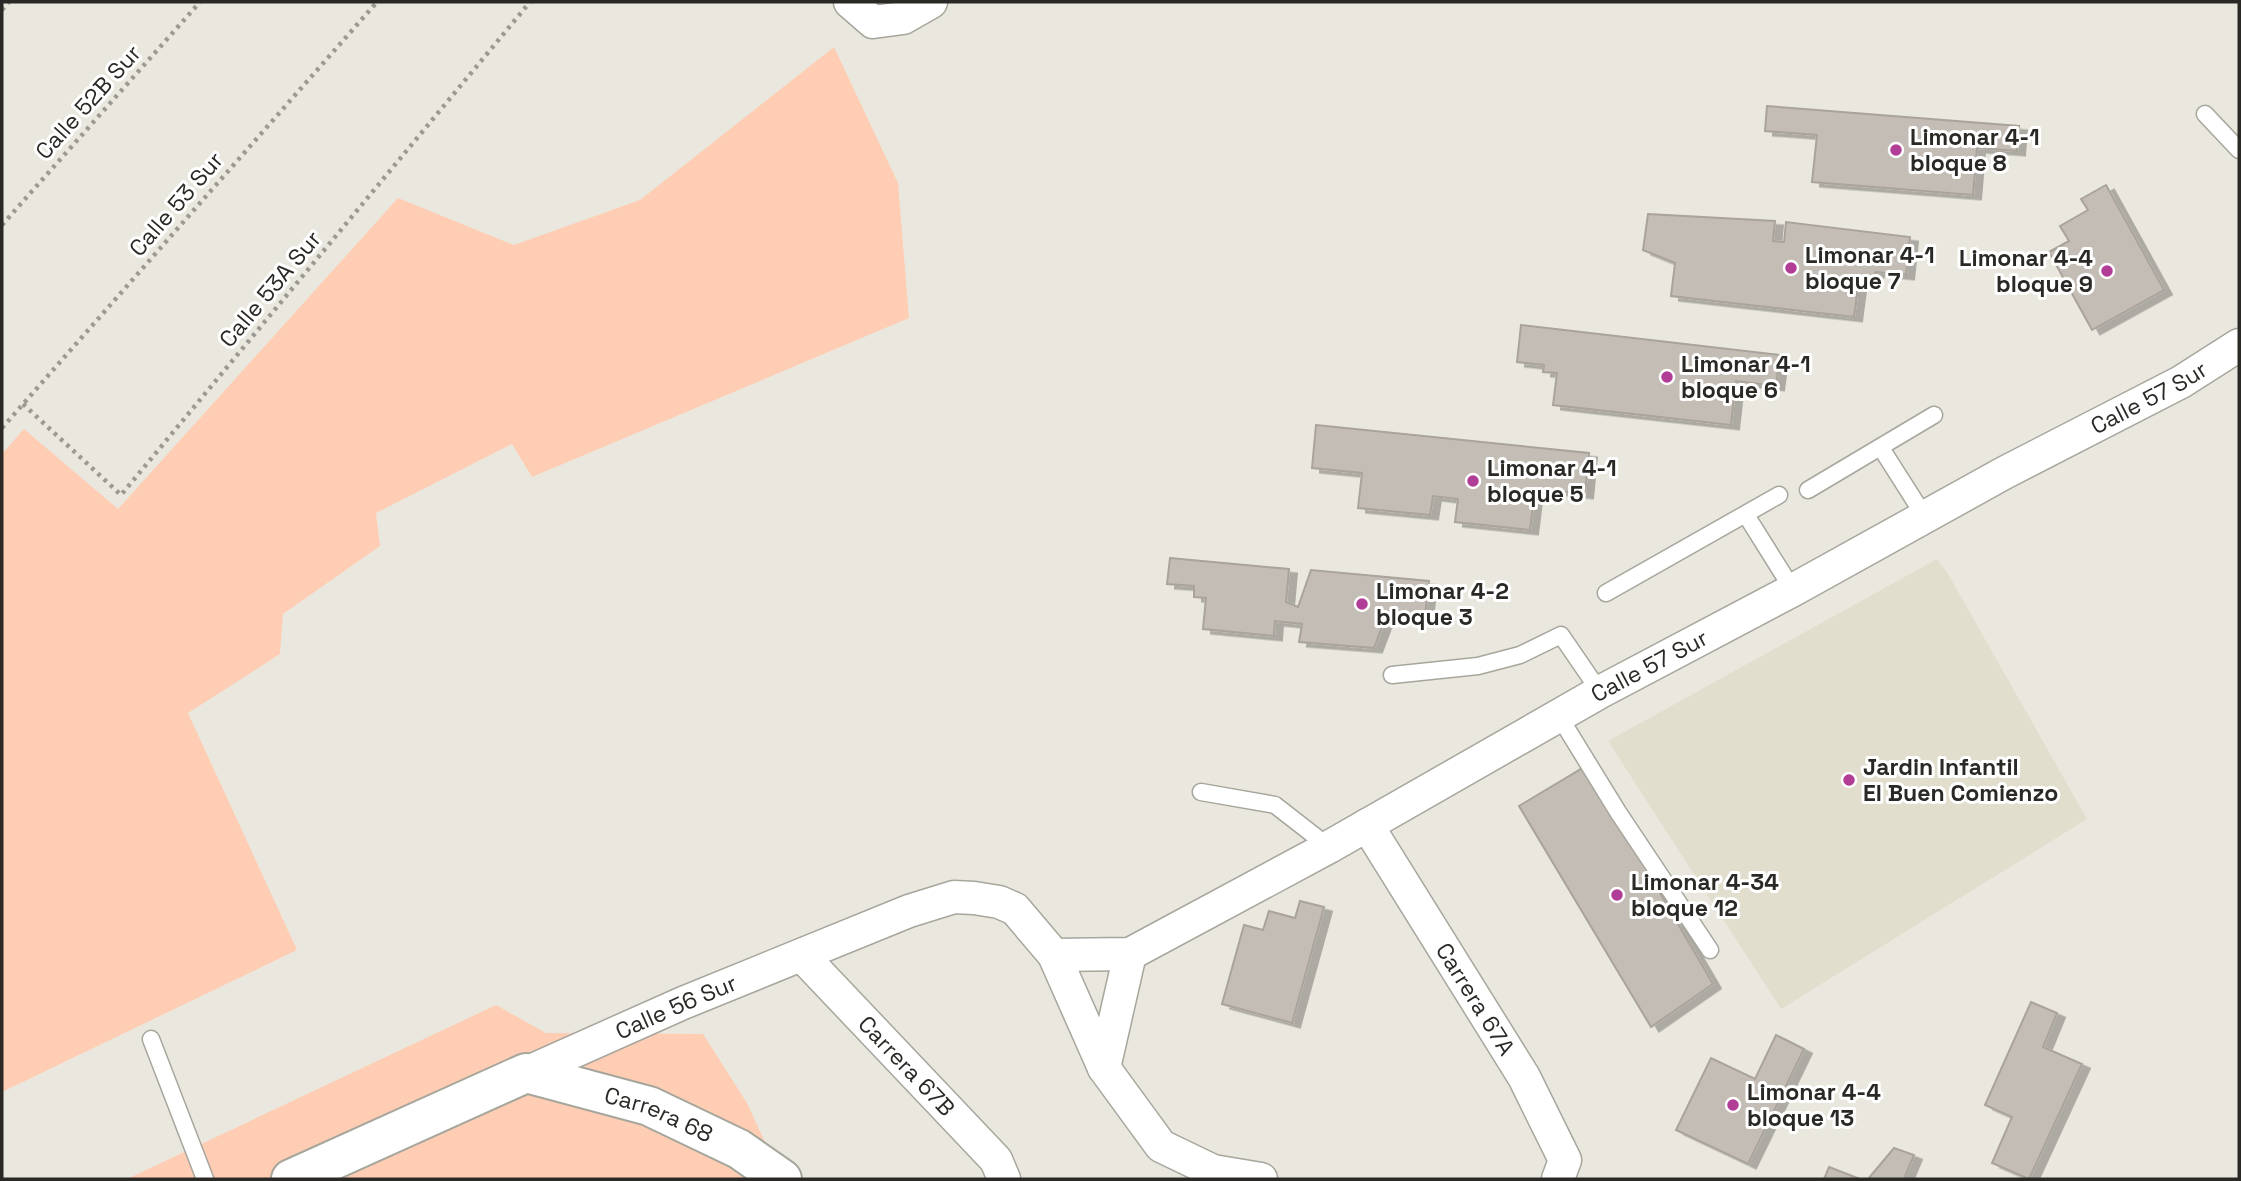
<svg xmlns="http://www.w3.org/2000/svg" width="2241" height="1181" viewBox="0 0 2241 1181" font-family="'Space Grotesk',sans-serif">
<defs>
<filter id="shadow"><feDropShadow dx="8" dy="4.5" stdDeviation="0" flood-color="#0004"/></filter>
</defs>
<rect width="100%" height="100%" fill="#eae8de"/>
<polygon fill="#e1decd" points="1937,559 1948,574 2087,819 1781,1009 1608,741"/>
<g fill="#fecdb3">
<polygon points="834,47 898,183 909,318 532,477 512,444 376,513 380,546 283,614 280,654 188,713 297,950 2,1092 2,454 24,429 118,509 398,198 514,245 640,200"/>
<polygon points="496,1005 546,1033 703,1034 747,1103 782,1179 127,1179"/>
</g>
<g fill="#c3bdb5" stroke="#a9a39b" stroke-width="2" filter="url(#shadow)">
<polygon points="1767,106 2019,126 2017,151 1977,148 1973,195 1812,182 1817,135 1765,131"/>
<polygon points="2106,185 2164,290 2092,330 2049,252 2069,241 2060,226 2088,210 2081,199"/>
<polygon points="1648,214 1775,221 1773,241 1784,242 1786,222 1910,237 1906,275 1876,272 1871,280 1859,279 1854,317 1671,296 1675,263 1643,250"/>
<polygon points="1521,325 1780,355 1776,386 1736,381 1731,425 1553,405 1557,373 1543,372 1544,365 1517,362"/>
<polygon points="1316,425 1589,453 1585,494 1535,489 1530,530 1455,522 1458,499 1433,496 1430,515 1358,508 1362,473 1312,468"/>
<polygon points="1170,558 1289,569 1286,602 1298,607 1311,570 1429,581 1425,614 1388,611 1374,648 1299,642 1302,624 1275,621 1274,636 1203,629 1206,598 1194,597 1194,586 1167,584"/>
<polygon points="1586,766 1713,984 1651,1027 1519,806"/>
<polygon points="1300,901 1324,907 1292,1023 1222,1004 1244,925 1263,930 1269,911 1295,918"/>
<polygon points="2031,1002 2057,1013 2043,1047 2082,1064 2029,1179 1992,1163 2012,1117 1985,1105"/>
<polygon points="1776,1035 1804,1049 1748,1164 1676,1130 1711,1058 1755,1079"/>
<polygon points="1894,1148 1914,1155 1904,1179 1868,1179"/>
<polygon points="1829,1167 1860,1179 1824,1179"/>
</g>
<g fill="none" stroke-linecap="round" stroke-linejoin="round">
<defs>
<g id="lane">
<polyline points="2205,114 2239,150"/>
<polyline points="1881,448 1925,517"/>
<polyline points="1808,490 1934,415"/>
<polyline points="1746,515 1793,590"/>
<polyline points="1606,593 1779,495"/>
<polyline points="1392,675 1478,666 1520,655 1561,635 1600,692"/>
<polyline points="1559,716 1618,812 1710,950"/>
<polyline points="1201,792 1275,805 1329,847"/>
<polyline points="151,1039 205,1179"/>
</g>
<g id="street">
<polyline points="850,2 873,22 903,18 931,2"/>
<path id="s1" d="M1367,825L1524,1077L1565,1160L1558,1179"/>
<path id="s2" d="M804,954L810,964L996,1160L1004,1179"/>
<path id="s3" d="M1054,955L1130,954L1329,847L1600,692L1793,590L2004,473L2181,382L2239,345"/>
<polyline points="1104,1068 1130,954"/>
<path id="s4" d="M526,1073L683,1003L909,911L954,897L974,898L999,902L1015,909L1054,955L1104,1068L1161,1146L1213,1171L1261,1179"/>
</g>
<g id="secondary">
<path id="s5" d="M291,1179L526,1073L649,1106L739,1149L782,1179"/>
</g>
</defs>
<use href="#lane" stroke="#a7a69c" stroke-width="19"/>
<use href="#street" stroke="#a7a69c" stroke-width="35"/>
<use href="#secondary" stroke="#a7a69c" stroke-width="42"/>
<g stroke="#9b9991" stroke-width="4.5" stroke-dasharray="3.5 5" stroke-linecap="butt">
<polyline points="2,10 9,2"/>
<polyline points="2,225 200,2"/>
<polyline points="23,404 121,495 530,2"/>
<polyline points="2,428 377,2"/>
</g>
<use href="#lane" stroke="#fff" stroke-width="16"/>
<use href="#street" stroke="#fff" stroke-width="32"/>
<use href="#secondary" stroke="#fff" stroke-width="38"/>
</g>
<g fill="#b13d97" stroke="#fff" stroke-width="2.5">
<circle cx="1896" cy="150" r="7"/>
<circle cx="1791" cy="268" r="7"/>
<circle cx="2107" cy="271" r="7"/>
<circle cx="1667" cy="377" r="7"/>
<circle cx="1473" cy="481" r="7"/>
<circle cx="1362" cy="604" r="7"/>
<circle cx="1849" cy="780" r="7"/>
<circle cx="1617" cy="895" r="7"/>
<circle cx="1733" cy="1105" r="7"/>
</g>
<g text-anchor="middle" stroke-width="6" stroke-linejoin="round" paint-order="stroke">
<g font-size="23" fill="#2a2925" stroke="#fff">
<text transform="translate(88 102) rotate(-48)" y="8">Calle 52B Sur</text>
<text transform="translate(176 204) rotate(-49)" y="8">Calle 53 Sur</text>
<text transform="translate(270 289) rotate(-50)" y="8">Calle 53A Sur</text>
<text dy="8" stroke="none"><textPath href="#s3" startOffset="1237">Calle 57 Sur</textPath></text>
<text dy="8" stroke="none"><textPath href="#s3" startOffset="670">Calle 57 Sur</textPath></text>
<text dy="8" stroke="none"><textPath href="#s1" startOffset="205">Carrera 67A</textPath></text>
<text dy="8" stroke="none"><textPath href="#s4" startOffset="164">Calle 56 Sur</textPath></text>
<text dy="8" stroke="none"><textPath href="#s2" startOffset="152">Carrera 67B</textPath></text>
<text dy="8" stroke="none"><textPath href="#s5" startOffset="397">Carrera 68</textPath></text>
</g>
<g font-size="23" font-weight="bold" fill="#2a2925" stroke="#fff" text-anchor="start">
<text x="1910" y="145">Limonar 4-1<tspan x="1910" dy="26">bloque 8</tspan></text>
<text x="1805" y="263">Limonar 4-1<tspan x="1805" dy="26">bloque 7</tspan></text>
<text x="2093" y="266" text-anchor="end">Limonar 4-4<tspan x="2093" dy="26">bloque 9</tspan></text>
<text x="1681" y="372">Limonar 4-1<tspan x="1681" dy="26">bloque 6</tspan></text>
<text x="1487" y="476">Limonar 4-1<tspan x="1487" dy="26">bloque 5</tspan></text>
<text x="1376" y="599">Limonar 4-2<tspan x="1376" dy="26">bloque 3</tspan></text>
<text x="1863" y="775">Jardin Infantil<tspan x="1863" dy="26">El Buen Comienzo</tspan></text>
<text x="1631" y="890">Limonar 4-34<tspan x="1631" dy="26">bloque 12</tspan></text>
<text x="1747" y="1100">Limonar 4-4<tspan x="1747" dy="26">bloque 13</tspan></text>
</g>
</g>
<rect width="2241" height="1181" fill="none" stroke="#2a2925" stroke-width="7"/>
</svg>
